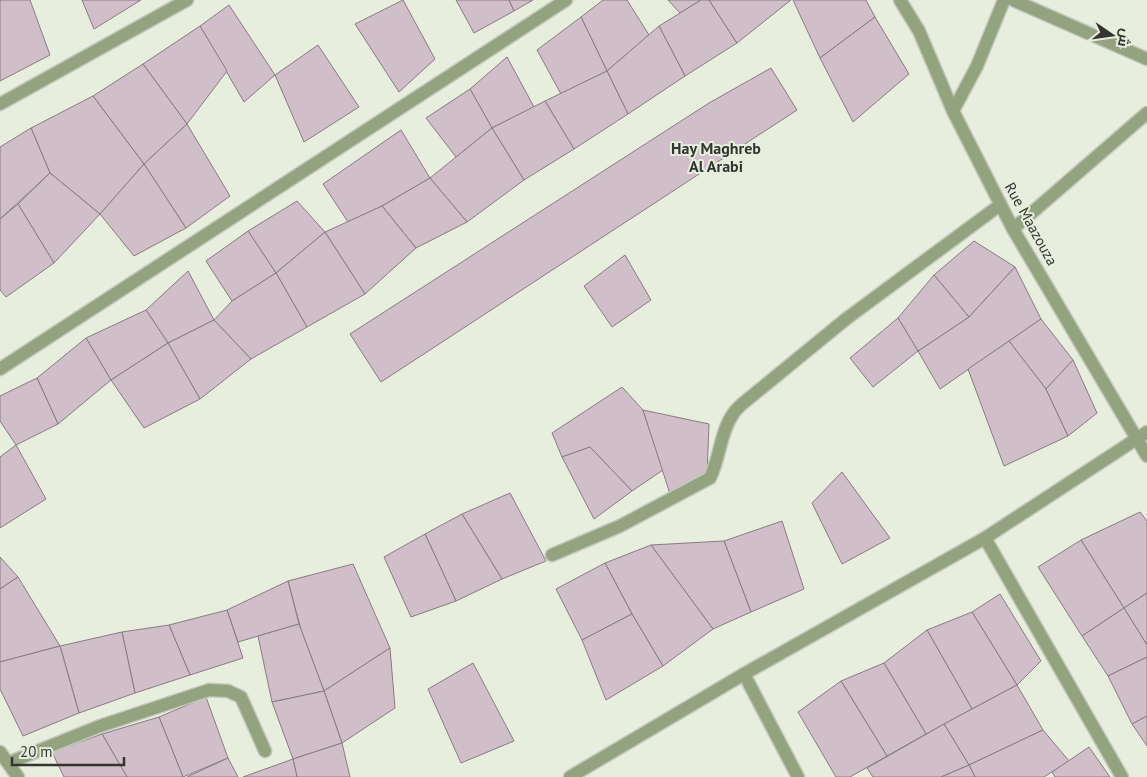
<svg xmlns="http://www.w3.org/2000/svg" width="1147" height="777" viewBox="0 0 1147 777" font-family="'PT Sans',Cairo,sans-serif">
<rect width="100%" height="100%" fill="#e7eede"/>
<g fill="#d0bfc8" stroke="#8a7a83">
<polygon points="0,0 30,0 50,55 0,81"/>
<polygon points="82,0 141,0 94,29"/>
<polygon points="403,0 435,59 399,92 355,24"/>
<polygon points="456,0 509,0 514,11 474,33"/>
<polygon points="509,0 533,0 514,11"/>
<polygon points="603,0 627,0 649,35 607,71 581,17"/>
<polygon points="668,0 701,0 680,13"/>
<polygon points="701,0 709,0 737,43 685,76 659,26"/>
<polygon points="709,0 791,0 737,43"/>
<polygon points="793,0 866,0 875,17 820,58"/>
<polygon points="229,5 275,75 244,102 200,26"/>
<polygon points="581,17 607,71 561,94 537,50"/>
<polygon points="875,17 909,74 853,122 820,58"/>
<polygon points="200,26 227,71 187,124 143,64"/>
<polygon points="659,26 685,76 628,114 607,71"/>
<polygon points="318,45 359,107 304,142 275,75"/>
<polygon points="507,57 534,107 492,128 470,89"/>
<polygon points="143,64 187,124 144,164 93,96"/>
<polygon points="771,68 797,110 381,382 350,334 709,103"/>
<polygon points="607,71 628,114 574,149 545,101"/>
<polygon points="470,89 492,128 456,157 426,118"/>
<polygon points="93,96 144,164 100,214 50,173 31,128"/>
<polygon points="545,101 574,149 524,180 492,128"/>
<polygon points="187,124 230,196 186,228 144,164"/>
<polygon points="31,128 50,173 0,219 0,147"/>
<polygon points="492,128 524,180 467,222 430,178"/>
<polygon points="401,130 430,178 382,206 348,222 323,184"/>
<polygon points="144,164 186,228 134,256 100,214"/>
<polygon points="50,173 100,214 54,263 18,204"/>
<polygon points="430,178 467,222 416,248 382,206"/>
<polygon points="297,201 325,232 276,273 248,231"/>
<polygon points="18,204 54,263 6,297 0,290 0,219"/>
<polygon points="382,206 416,248 365,294 325,232"/>
<polygon points="248,231 276,273 232,301 206,261"/>
<polygon points="325,232 365,294 307,327 276,273"/>
<polygon points="974,241 1015,267 969,317 934,275"/>
<polygon points="625,255 651,300 612,327 584,286"/>
<polygon points="1015,267 1041,319 940,389 918,351 969,317"/>
<polygon points="188,271 214,320 168,343 146,310"/>
<polygon points="276,273 307,327 251,359 214,320 232,301"/>
<polygon points="934,275 969,317 918,351 898,318"/>
<polygon points="146,310 168,343 111,380 86,338"/>
<polygon points="898,318 918,351 873,387 850,358"/>
<polygon points="1041,319 1073,360 1046,389 1009,341"/>
<polygon points="214,320 251,359 200,399 168,343"/>
<polygon points="86,338 111,380 58,424 37,378"/>
<polygon points="1009,341 1046,389 1068,436 1004,466 968,369"/>
<polygon points="168,343 200,399 144,428 111,380"/>
<polygon points="1073,360 1097,413 1068,436 1046,389"/>
<polygon points="37,378 58,424 16,445 0,421 0,396"/>
<polygon points="622,387 643,410 663,470 632,491 590,447 562,457 552,433"/>
<polygon points="643,410 709,424 707,475 671,497"/>
<polygon points="16,445 46,499 0,528 0,457"/>
<polygon points="590,447 632,491 594,519 562,457"/>
<polygon points="842,472 890,538 842,564 812,503"/>
<polygon points="510,493 546,561 502,579 462,514"/>
<polygon points="1140,512 1147,521 1147,593 1124,608 1081,540"/>
<polygon points="462,514 502,579 456,601 425,534"/>
<polygon points="782,521 804,589 751,612 724,541"/>
<polygon points="425,534 456,601 411,617 384,557"/>
<polygon points="1081,540 1124,608 1082,636 1038,567"/>
<polygon points="724,541 751,612 713,629 651,545"/>
<polygon points="651,545 713,629 663,666 632,614 605,563"/>
<polygon points="0,557 18,577 0,589"/>
<polygon points="605,563 632,614 582,640 556,589"/>
<polygon points="353,564 390,648 324,691 301,630 288,581"/>
<polygon points="18,577 60,646 0,662 0,589"/>
<polygon points="288,581 299,624 238,642 227,610"/>
<polygon points="1147,593 1147,645 1124,608"/>
<polygon points="1000,594 1041,661 1017,685 972,612"/>
<polygon points="1124,608 1147,645 1147,657 1108,676 1082,636"/>
<polygon points="227,610 243,658 190,675 169,625"/>
<polygon points="972,612 1017,685 972,709 927,630"/>
<polygon points="632,614 663,666 606,700 582,640"/>
<polygon points="299,624 324,691 272,702 258,636"/>
<polygon points="169,625 190,675 135,693 122,632"/>
<polygon points="927,630 972,709 926,734 884,663"/>
<polygon points="122,632 135,693 79,713 60,646"/>
<polygon points="60,646 79,713 23,736 0,689 0,662"/>
<polygon points="390,648 395,708 342,743 324,691"/>
<polygon points="1147,657 1147,716 1132,724 1108,676"/>
<polygon points="473,663 514,741 461,763 428,689"/>
<polygon points="884,663 926,734 887,756 841,681"/>
<polygon points="841,681 887,756 850,777 836,777 798,712"/>
<polygon points="1017,685 1043,730 969,765 944,724"/>
<polygon points="324,691 342,743 293,759 272,702"/>
<polygon points="206,697 228,758 183,777 159,717"/>
<polygon points="1147,716 1147,746 1132,724"/>
<polygon points="159,717 183,777 127,777 102,734"/>
<polygon points="944,724 969,765 941,777 873,777 867,768"/>
<polygon points="1043,730 1069,761 1044,777 975,777 969,765"/>
<polygon points="102,734 127,777 64,777 52,752"/>
<polygon points="342,743 350,777 297,777 293,759"/>
<polygon points="1089,747 1110,777 1055,777 1052,772"/>
<polygon points="228,758 238,777 187,777"/>
<polygon points="293,759 297,777 243,777"/>
<polygon points="969,765 975,777 941,777"/>
</g>
<g fill="none" stroke-linecap="round" stroke-linejoin="round">
<defs>
<g id="street">
<polyline points="900,0 919,31 953,111 1013,229 1147,456"/>
<polyline points="1013,0 1147,59"/>
<polyline points="0,104 187,0"/>
<polyline points="953,111 977,66 1004,0"/>
<polyline points="1013,229 1147,113"/>
<polyline points="0,369 566,0"/>
<polyline points="985,538 1122,777"/>
<path d="M552,555L620,526L710,478C720,458 720,433 733,414C736,409 742,404 747,400L846,319L1000,205"/>
<polyline points="744,674 798,777"/>
<polyline points="0,752 18,777"/>
<polyline points="8,763 100,726 209,690 228,691 241,697 265,751"/>
<polyline points="570,777 744,674 985,538 1147,432"/>
</g>
</defs>
<use href="#street" stroke="#c3c9bb" stroke-width="15"/>
<use href="#street" stroke="#94a37f" stroke-width="12"/>
</g>
<g text-anchor="middle" stroke-width="4" stroke-linejoin="round" paint-order="stroke">
<g font-size="15" fill="#333630" stroke="#e7eede">
<text transform="translate(1031 224) rotate(61)" y="5">Rue Maazouza</text>
</g>
<g font-size="16" font-weight="bold" fill="#333630" stroke="#e7eede">
<text x="716" y="154">Hay Maghreb<tspan x="716" dy="18">Al Arabi</tspan></text>
</g>
</g>
<g transform="translate(1112 35) rotate(103)" stroke="#e7eede" stroke-width="4" paint-order="stroke">
<path d="M0-4L9 19L0 12L-9 19Z" fill="#333630"/>
<text y="-8" font-size="14" font-weight="bold" text-anchor="middle" fill="#333630">ش</text>
</g>
<path d="M12 757v8h112v-8" fill="none" stroke="#333630" stroke-width="2.5"/>
<text x="20" y="757" font-size="15" fill="#333630" stroke="#e7eede" stroke-width="4" paint-order="stroke">20 m</text>
</svg>
